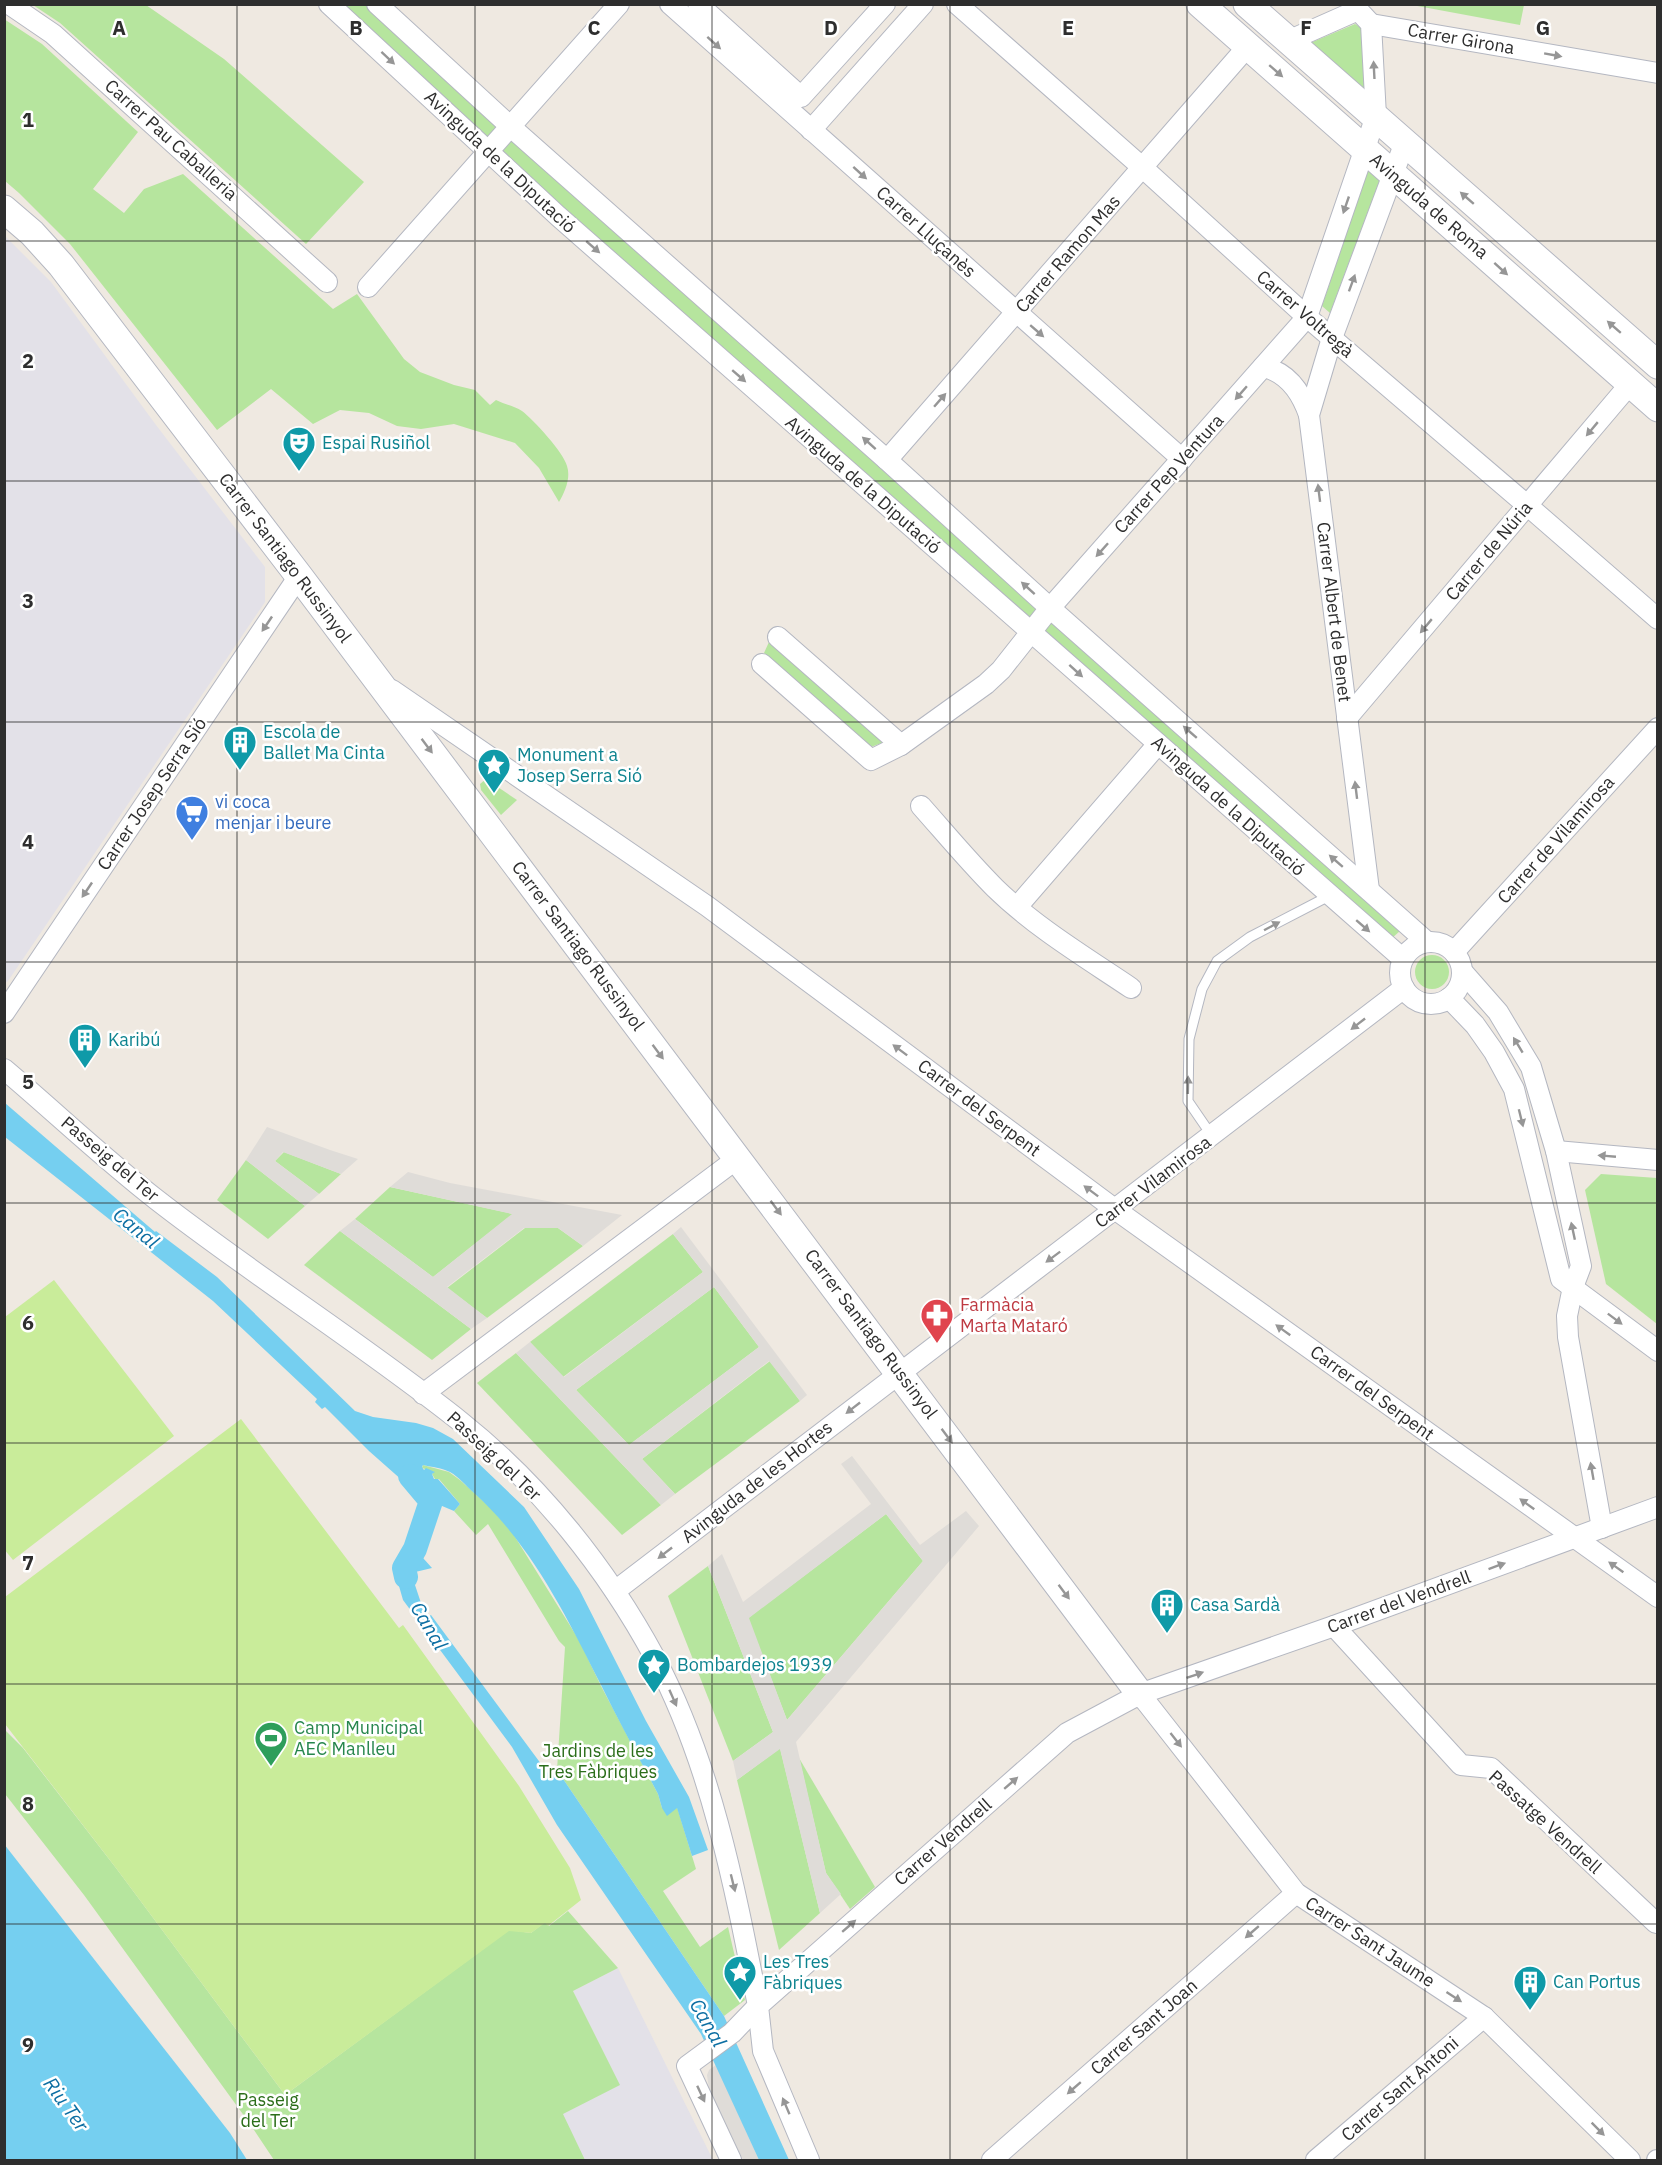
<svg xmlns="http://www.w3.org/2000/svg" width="1662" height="2165" viewBox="0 0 1662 2165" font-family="'IBM Plex Sans',sans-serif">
<rect width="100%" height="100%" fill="#efe9e1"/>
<g fill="#e3e1e8">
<polygon points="5,236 51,282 156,425 265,567 265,602 8,981 5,983"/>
<polygon points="618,1968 713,2160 585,2160 562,2114 619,2085 573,1991"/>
</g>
<g fill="#b6e59e">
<polygon points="33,5 146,5 224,59 364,182 306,244 60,23"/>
<polygon points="340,5 365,5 499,126 487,140"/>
<polygon points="1412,5 1524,5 1520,25"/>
<path d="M4,19L42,44L138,132L93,189L124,213L144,189L183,174L333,309L357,294L404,359L420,372L454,385L475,390L490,405L496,400C504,404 514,406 522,411C533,419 564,453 567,466C571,478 565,492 559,502L539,468L515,443L454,424L421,429L397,426L369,413L340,410L313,424L271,389L217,430L70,244L19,193L5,181Z"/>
<polygon points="1355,24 1363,29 1365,105 1303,46"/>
<polygon points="513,138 1040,608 1031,620 500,153"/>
<polygon points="1370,164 1382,174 1330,313 1322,306"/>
<polygon points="1051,620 1401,930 1390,940 1043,631"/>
<polygon points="769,642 884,742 871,747 764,653"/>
<polygon points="486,779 517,800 501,815 481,790 480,784"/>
<circle cx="1432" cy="972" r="17"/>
<polygon points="284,1152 341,1174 319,1194 275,1161"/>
<polygon points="246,1160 305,1206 268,1239 217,1200"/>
<polygon points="1601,1174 1657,1178 1657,1324 1606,1284 1585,1190"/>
<polygon points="390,1187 513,1214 433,1277 355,1219"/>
<polygon points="525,1228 558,1228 583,1246 487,1318 447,1288"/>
<polygon points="340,1231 471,1329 432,1360 304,1265"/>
<polygon points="673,1234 703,1272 563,1377 530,1342"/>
<polygon points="714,1287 759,1347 629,1445 576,1390"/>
<polygon points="516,1353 661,1505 622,1535 477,1383"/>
<polygon points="770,1361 800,1401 675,1494 642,1459"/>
<polygon points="423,1465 449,1472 460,1480 493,1510 512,1532 579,1640 601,1686 658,1794 662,1808 677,1807 696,1869 663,1891 700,1947 728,1927 745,2000 724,2016 557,1770 565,1647 559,1641 488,1524 476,1535 454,1511 460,1504 439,1479 435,1479 432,1474 434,1472 422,1468"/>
<polygon points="886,1514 923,1561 787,1720 748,1618"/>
<polygon points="708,1566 773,1732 733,1761 668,1596"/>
<polygon points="4,1729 23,1748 116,1868 285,2095 509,1930 531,1933 545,1922 549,1926 568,1911 618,1968 573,1991 620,2085 563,2114 585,2160 274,2160 250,2124 84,1895 5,1794"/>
<polygon points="780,1748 820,1913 779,1950 737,1780"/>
<polygon points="799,1758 875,1887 850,1909 826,1873"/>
</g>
<g fill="#c9ec9a">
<polygon points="54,1280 174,1436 13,1560 4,1549 5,1317"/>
<polygon points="241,1419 399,1628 403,1625 519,1786 570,1868 581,1900 548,1926 545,1923 531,1933 509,1931 285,2095 116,1868 5,1724 5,1597"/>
</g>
<g fill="#dfdcd8" fill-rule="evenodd">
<polygon points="267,1127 330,1150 358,1159 341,1174 283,1152 275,1161 319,1194 305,1206 246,1160"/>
<polygon points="408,1172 450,1183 622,1215 583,1246 558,1228 524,1228 447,1287 487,1318 471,1329 340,1231 355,1219 433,1277 512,1214 390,1187"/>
<path d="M681,1227L807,1395L800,1401L769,1361L642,1459L675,1494L661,1505L516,1353L530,1342L564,1377L703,1272L673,1234ZM714,1287L759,1347L629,1445L576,1390Z"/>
<path d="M852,1456L920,1545L966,1511L979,1526L796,1742L826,1873L841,1894L820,1913L780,1749L737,1780L733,1761L773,1732L708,1566L722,1554L743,1602L871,1504L841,1464ZM886,1514L923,1561L787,1720L749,1618Z"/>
<polygon points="716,2065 759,2160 743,2160 709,2089 707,2075 709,2070"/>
</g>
<g fill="#75cff0">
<path d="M5,1103L155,1232L156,1231L217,1277L355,1411L373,1417L416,1423L433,1428L453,1439L524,1507L579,1589L646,1721L689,1797L708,1850L692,1856L677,1808L667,1816L662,1808L658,1794C639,1758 619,1722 601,1685C567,1617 531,1544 474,1493C466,1486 459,1477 450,1472C442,1468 432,1467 423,1465L422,1467L424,1470L426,1468L435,1472L432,1474L434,1479H438L460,1504L454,1511L411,1493L412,1489L369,1451L325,1407L322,1409L315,1402L317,1399L213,1301L5,1137Z"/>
<polygon points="415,1549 432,1568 411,1573 426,1618 431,1615 550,1776 557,1770 724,2016 789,2160 759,2160 701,2034 557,1825 512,1747 403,1600 399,1586 398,1558"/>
<polygon points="4,1844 230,2133 247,2160 5,2160"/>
</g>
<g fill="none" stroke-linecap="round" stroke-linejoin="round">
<polyline stroke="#75cff0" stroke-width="24" points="406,1577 404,1568 415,1549 431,1501 410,1476"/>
<defs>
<polyline id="lane" points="1212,1136 1188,1101 1189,1039 1202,989 1217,961 1250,937 1329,896"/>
<g id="street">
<polyline points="9,4 53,34 327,282"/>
<polyline points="329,4 558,216 1403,959"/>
<polyline points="377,4 511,127 887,460 1050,608 1427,942"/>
<polyline points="670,4 1182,459"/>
<polyline points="698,4 801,97 885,4"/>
<polyline points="957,4 1143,168 1307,317 1528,506 1658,619"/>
<polyline points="1371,24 1658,73"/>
<polyline points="1288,41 1358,10"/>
<polyline points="811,130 923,4"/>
<polyline points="368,287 619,4"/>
<path d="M1263,367C1288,372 1301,392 1309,415"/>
<polyline points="887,460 1248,46"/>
<polyline points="778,637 901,745"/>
<polyline points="762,664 871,760 901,745 986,684 1001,670 1050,608 1307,317 1376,116 1371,24 1358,10 1358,4"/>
<polyline points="392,690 707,906 1116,1210 1658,1597"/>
<polyline points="1347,718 1630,384"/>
<path d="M921,806C945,833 969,862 995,888C1035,927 1085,957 1131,988"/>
<polyline points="1369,890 1309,415 1332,338 1405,142"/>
<polyline points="1017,907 1158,744"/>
<circle cx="1431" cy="973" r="31"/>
<polyline points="1454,952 1658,728"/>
<polyline points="1462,971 1498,1012 1531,1067 1556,1151 1581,1266 1573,1287 1567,1316 1568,1337 1602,1528"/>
<polyline points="1449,998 1475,1025 1494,1052 1514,1089 1561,1279 1658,1351"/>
<polyline points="4,1013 299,576"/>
<path d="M4,1069C55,1112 104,1159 157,1200C256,1277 363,1344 461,1422C540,1485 607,1569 655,1658C712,1766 735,1888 758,2006L732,2033L687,2066L731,2160"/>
<polyline points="1556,1151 1658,1160"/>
<polyline points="423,1394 738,1158"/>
<polyline points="615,1591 1404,988"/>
<polyline points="1334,1626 1461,1765 1491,1768 1656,1923"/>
<polyline points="1140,1694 1296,1893 1484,2017 1630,2160"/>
<polyline points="809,2160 763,2051 758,2006 1067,1733 1140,1694 1334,1626 1658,1507"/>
<polyline points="992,2160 1296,1893"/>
<polyline points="1316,2160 1484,2017"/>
<polyline points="1657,2160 1658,2160"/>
</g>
<g id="secondary">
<polyline points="1200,4 1658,408"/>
<polyline points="1247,4 1658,365"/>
<polyline points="4,209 32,233 61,265 299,576 1140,1694"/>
</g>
</defs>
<use href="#lane" stroke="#b4b7c1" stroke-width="11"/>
<use href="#street" stroke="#b4b7c1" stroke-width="22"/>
<use href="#secondary" stroke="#b4b7c1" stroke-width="29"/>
<use href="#lane" stroke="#fff" stroke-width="9"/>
<use href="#street" stroke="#fff" stroke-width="20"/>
<use href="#secondary" stroke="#fff" stroke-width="27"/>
</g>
<defs><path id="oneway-solid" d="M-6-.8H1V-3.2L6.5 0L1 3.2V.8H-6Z" transform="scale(1.5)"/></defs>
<g fill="#969696">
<use href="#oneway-solid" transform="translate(714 43) rotate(42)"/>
<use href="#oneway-solid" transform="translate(1553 55) rotate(10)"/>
<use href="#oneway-solid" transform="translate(388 58) rotate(43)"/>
<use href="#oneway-solid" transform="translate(1374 70) rotate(-93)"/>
<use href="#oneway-solid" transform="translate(1276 71) rotate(41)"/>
<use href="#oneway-solid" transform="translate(860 173) rotate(42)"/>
<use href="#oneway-solid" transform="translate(1467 198) rotate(-139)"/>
<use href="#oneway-solid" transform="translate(1346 205) rotate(109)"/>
<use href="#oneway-solid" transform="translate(593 247) rotate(41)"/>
<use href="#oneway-solid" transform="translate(1501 269) rotate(42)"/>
<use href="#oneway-solid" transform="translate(1352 283) rotate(-70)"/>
<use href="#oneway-solid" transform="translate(1614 327) rotate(-139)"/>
<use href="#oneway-solid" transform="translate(1037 331) rotate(41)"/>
<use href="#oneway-solid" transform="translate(739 376) rotate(41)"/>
<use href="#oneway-solid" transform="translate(1241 393) rotate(131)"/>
<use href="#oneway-solid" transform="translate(940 400) rotate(-49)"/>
<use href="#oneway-solid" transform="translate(1592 429) rotate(130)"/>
<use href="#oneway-solid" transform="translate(869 443) rotate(-138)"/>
<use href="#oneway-solid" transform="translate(1319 493) rotate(-97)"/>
<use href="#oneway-solid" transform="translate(1102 550) rotate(132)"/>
<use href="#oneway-solid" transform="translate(1028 588) rotate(-138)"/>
<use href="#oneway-solid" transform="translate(267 624) rotate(124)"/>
<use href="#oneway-solid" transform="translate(1426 626) rotate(130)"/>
<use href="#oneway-solid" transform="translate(1076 671) rotate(42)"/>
<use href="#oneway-solid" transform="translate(1190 732) rotate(-139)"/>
<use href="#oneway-solid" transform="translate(427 746) rotate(53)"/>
<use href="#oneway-solid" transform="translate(1356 790) rotate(-97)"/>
<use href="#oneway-solid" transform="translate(1336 861) rotate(-139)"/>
<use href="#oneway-solid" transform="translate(87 890) rotate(124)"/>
<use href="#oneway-solid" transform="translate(1272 926) rotate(-28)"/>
<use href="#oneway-solid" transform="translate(1363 926) rotate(41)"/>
<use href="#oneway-solid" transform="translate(1358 1024) rotate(142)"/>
<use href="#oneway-solid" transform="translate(1518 1045) rotate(-121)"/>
<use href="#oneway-solid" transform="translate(900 1050) rotate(-143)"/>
<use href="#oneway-solid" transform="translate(658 1052) rotate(53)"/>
<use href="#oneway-solid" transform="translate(1188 1085) rotate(-89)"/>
<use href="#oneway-solid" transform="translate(1521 1118) rotate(76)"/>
<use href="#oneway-solid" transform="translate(1607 1156) rotate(-175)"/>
<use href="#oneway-solid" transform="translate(1091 1191) rotate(-143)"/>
<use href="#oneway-solid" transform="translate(776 1208) rotate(53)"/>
<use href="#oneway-solid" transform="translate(1573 1231) rotate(-102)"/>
<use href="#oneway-solid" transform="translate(1053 1257) rotate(143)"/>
<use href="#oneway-solid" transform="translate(1615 1319) rotate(37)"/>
<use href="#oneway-solid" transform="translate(1283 1330) rotate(-144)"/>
<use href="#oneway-solid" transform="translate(853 1408) rotate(142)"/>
<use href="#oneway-solid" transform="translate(947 1436) rotate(53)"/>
<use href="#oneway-solid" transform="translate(1592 1471) rotate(-100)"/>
<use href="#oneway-solid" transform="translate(1527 1504) rotate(-144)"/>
<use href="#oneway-solid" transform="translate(665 1553) rotate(142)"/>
<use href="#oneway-solid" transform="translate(1497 1566) rotate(-20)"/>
<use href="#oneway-solid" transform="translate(1616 1567) rotate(-145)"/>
<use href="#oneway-solid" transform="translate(1064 1592) rotate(53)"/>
<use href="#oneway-solid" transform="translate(1195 1675) rotate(-19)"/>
<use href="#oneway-solid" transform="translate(673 1698) rotate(66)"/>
<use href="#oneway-solid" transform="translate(1176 1740) rotate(52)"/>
<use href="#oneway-solid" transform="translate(1011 1783) rotate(-41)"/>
<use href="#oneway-solid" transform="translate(733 1883) rotate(76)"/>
<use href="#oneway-solid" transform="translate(849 1926) rotate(-41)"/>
<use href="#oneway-solid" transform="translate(1252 1932) rotate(139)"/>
<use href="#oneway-solid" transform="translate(1454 1997) rotate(33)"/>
<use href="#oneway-solid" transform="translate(1074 2088) rotate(139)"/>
<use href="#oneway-solid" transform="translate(701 2094) rotate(65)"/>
<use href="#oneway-solid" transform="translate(786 2106) rotate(-113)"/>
<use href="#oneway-solid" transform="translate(1598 2129) rotate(45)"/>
</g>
<path fill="none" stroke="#2e2e2e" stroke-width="1.5" stroke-opacity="0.55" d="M237,4V2160M475,4V2160M712,4V2160M950,4V2160M1187,4V2160M1425,4V2160M4,241H1658M4,481H1658M4,722H1658M4,962H1658M4,1203H1658M4,1443H1658M4,1684H1658M4,1924H1658"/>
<defs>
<symbol id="theatre-pin" viewBox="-11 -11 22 30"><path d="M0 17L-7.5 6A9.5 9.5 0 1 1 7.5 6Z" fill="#0f9aa8" stroke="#fff"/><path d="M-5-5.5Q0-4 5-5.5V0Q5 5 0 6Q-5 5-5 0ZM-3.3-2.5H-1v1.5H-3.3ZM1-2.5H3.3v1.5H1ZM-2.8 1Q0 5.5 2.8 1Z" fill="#fff"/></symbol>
<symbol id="building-pin" viewBox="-11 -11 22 30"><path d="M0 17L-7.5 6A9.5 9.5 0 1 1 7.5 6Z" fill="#0f9aa8" stroke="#fff"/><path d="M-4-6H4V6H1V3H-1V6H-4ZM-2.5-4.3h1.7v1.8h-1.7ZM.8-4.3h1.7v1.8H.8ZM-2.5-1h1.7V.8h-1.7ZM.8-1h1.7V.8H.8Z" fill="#fff"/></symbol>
<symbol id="sight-pin" viewBox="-11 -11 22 30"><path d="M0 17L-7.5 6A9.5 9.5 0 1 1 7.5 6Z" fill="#0f9aa8" stroke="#fff"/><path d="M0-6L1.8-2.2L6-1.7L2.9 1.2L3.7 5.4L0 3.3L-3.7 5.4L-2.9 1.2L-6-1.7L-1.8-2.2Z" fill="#fff"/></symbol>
<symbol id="supermarket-pin" viewBox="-11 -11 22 30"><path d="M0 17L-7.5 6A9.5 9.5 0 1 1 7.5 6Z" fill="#3f7fe0" stroke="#fff"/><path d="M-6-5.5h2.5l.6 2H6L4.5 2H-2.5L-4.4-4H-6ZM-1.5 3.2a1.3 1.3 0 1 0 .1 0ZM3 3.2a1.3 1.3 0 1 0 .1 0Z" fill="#fff"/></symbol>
<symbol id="pharmacy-pin" viewBox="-11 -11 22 30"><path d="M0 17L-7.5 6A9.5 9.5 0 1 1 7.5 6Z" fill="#e0444e" stroke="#fff"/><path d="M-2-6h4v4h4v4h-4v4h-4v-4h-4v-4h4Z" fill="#fff"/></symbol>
<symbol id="stadium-pin" viewBox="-11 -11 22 30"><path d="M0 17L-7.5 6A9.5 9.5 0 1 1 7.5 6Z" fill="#2e9e5b" stroke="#fff"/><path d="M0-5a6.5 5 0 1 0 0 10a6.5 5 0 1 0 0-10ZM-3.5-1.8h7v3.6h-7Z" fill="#fff"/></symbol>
</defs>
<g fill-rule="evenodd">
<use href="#theatre-pin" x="280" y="424" width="38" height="52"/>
<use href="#building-pin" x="221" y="723" width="38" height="52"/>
<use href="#sight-pin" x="475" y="746" width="38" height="52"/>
<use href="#supermarket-pin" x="173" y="793" width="38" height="52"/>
<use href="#building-pin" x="66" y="1021" width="38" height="52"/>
<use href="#pharmacy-pin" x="918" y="1296" width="38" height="52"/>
<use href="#building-pin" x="1148" y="1586" width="38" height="52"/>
<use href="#sight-pin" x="635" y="1646" width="38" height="52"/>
<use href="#stadium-pin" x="252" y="1719" width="38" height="52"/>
<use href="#sight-pin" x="721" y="1953" width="38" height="52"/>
<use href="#building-pin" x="1511" y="1963" width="38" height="52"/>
</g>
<g text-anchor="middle" stroke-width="5" stroke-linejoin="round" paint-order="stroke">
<g font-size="18" fill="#2e2e2e" stroke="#fff">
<text transform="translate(1461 39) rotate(10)" y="6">Carrer Girona</text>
<text transform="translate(171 140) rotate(42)" y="6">Carrer Pau Caballeria</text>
<text transform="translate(500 162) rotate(43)" y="6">Avinguda de la Diputació</text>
<text transform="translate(1429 206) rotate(41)" y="6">Avinguda de Roma</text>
<text transform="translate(926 232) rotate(42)" y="6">Carrer Lluçanès</text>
<text transform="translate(1068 254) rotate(-49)" y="6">Carrer Ramon Mas</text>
<text transform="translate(1305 314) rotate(41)" y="6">Carrer Voltregà</text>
<text transform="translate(1169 474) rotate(-48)" y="6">Carrer Pep Ventura</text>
<text transform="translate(863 485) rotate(41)" y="6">Avinguda de la Diputació</text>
<text transform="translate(1489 551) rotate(-50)" y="6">Carrer de Núria</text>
<text transform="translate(285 558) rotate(53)" y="6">Carrer Santiago Russinyol</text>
<text transform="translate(1334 612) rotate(83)" y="6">Carrer Albert de Benet</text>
<text transform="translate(152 794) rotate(-56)" y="6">Carrer Josep Serra Sió</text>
<text transform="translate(1228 806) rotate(42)" y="6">Avinguda de la Diputació</text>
<text transform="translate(1556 840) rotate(-48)" y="6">Carrer de Vilamirosa</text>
<text transform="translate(578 946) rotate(53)" y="6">Carrer Santiago Russinyol</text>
<text transform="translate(979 1108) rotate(37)" y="6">Carrer del Serpent</text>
<text transform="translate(110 1159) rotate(40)" y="6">Passeig del Ter</text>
<text transform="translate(1153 1182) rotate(-37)" y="6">Carrer Vilamirosa</text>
<text transform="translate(871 1334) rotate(53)" y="6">Carrer Santiago Russinyol</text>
<text transform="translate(1372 1393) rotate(36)" y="6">Carrer del Serpent</text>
<text transform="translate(494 1456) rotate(43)" y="6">Passeig del Ter</text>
<text transform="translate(757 1482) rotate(-38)" y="6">Avinguda de les Hortes</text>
<text transform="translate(1399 1602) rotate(-20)" y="6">Carrer del Vendrell</text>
<text transform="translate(1545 1822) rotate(42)" y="6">Passatge Vendrell</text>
<text transform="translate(943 1842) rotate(-41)" y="6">Carrer Vendrell</text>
<text transform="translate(1370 1942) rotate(33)" y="6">Carrer Sant Jaume</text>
<text transform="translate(1144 2027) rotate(-41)" y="6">Carrer Sant Joan</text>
<text transform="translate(1400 2089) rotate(-41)" y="6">Carrer Sant Antoni</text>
</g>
<g font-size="18" fill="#0d838f" stroke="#fff" text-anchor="start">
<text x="322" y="449">Espai Rusiñol</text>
<text x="263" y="738">Escola de<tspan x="263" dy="21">Ballet Ma Cinta</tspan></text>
<text x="517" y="761">Monument a<tspan x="517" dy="21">Josep Serra Sió</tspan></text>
<text x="108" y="1046">Karibú</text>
<text x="1190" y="1611">Casa Sardà</text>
<text x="677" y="1671">Bombardejos 1939</text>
<text x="763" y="1968">Les Tres<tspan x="763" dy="21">Fàbriques</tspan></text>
<text x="1553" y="1988">Can Portus</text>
</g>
<g font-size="18" fill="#366cbe" stroke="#fff" text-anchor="start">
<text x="215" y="808">vi coca<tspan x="215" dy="21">menjar i beure</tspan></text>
</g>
<g font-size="18" fill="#be3a42" stroke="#fff" text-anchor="start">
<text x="960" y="1311">Farmàcia<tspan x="960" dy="21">Marta Mataró</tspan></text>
</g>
<g font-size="18" fill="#27864d" stroke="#fff" text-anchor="start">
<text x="294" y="1734">Camp Municipal<tspan x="294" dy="21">AEC Manlleu</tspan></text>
</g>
<g font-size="18" fill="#2c6e1b" stroke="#fff">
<text x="598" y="1757">Jardins de les<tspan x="598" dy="21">Tres Fàbriques</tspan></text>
<text x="268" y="2106">Passeig<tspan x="268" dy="21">del Ter</tspan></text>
</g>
<g font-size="20" font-style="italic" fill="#0d6fa3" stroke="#fff">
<text transform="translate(136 1228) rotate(39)" y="7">Canal</text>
<text transform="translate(429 1626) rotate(59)" y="7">Canal</text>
<text transform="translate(708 2023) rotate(60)" y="7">Canal</text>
<text transform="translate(66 2104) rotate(54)" y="7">Riu Ter</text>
</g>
</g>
<g font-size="20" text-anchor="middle" font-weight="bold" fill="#2e2e2e" stroke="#fff" stroke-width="5" stroke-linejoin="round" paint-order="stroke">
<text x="119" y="35">A</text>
<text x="356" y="35">B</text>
<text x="594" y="35">C</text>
<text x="831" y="35">D</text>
<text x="1068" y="35">E</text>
<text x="1306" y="35">F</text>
<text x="1543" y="35">G</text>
<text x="28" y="127">1</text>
<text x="28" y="368">2</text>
<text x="28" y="608">3</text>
<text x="28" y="849">4</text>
<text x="28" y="1089">5</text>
<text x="28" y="1330">6</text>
<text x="28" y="1570">7</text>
<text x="28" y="1811">8</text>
<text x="28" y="2052">9</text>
</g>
<rect width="1662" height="2165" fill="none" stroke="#2e2e2e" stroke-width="12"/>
</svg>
